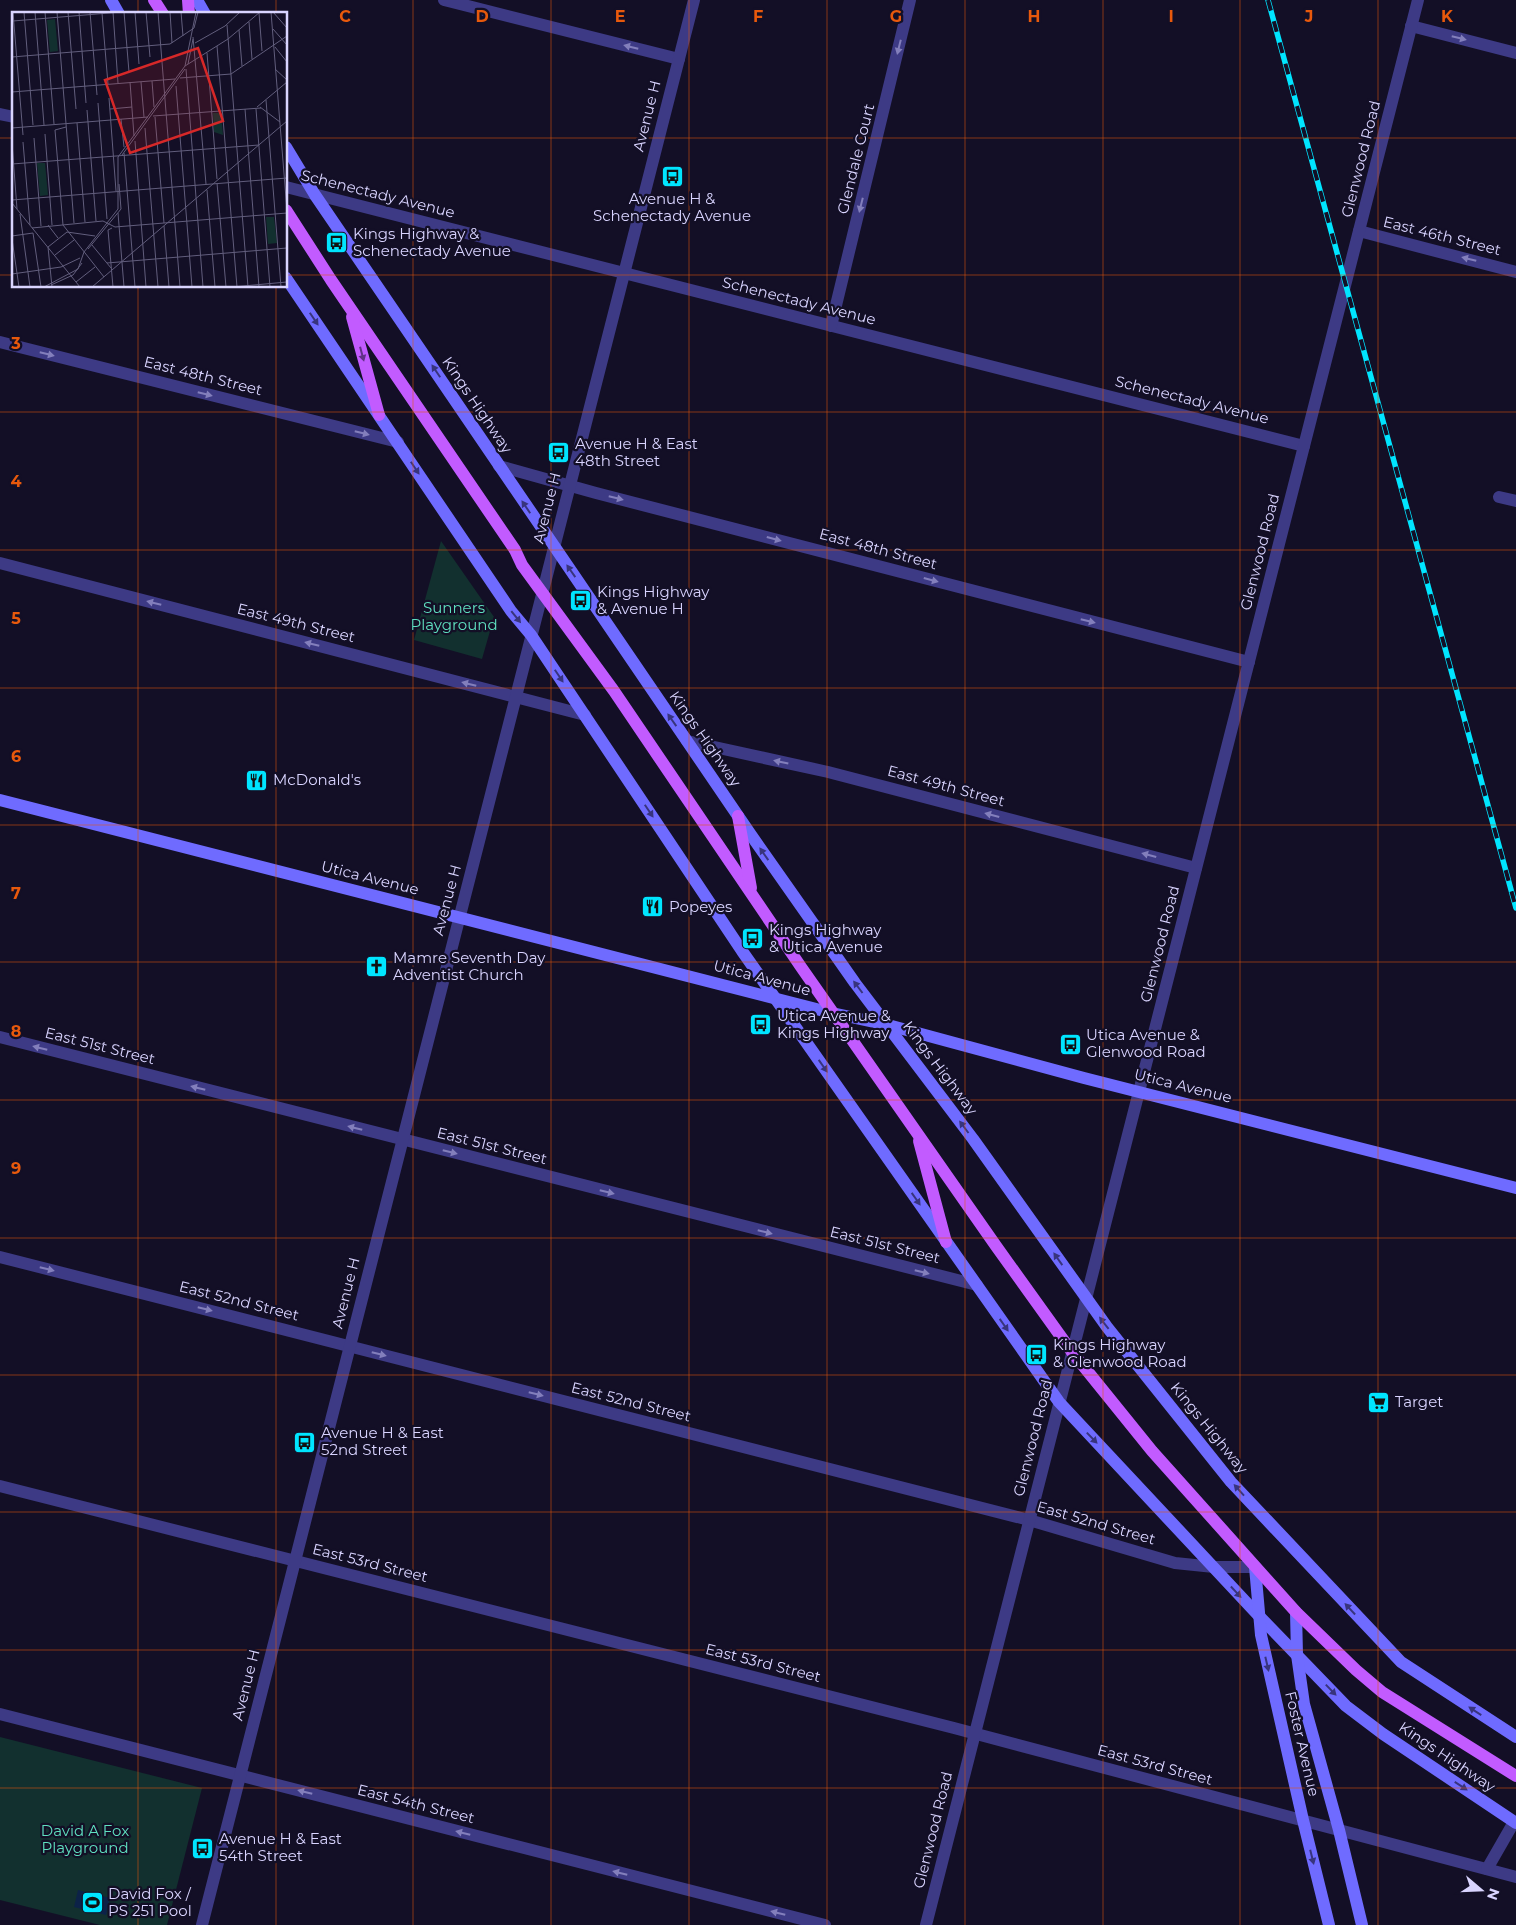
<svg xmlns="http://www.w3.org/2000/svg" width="1516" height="1925" viewBox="0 0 1516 1925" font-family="Montserrat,sans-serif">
<rect width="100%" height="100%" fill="#130f26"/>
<g fill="#12302f">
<polygon points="441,541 494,617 482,659 414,640"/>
<polygon points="0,1737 202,1788 167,1925 100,1925 0,1900"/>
</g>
<polygon fill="#0c2248" points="78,1890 110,1898 106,1915 74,1907"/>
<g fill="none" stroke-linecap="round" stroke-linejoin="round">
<g stroke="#3d3a85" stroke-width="12">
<polyline points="444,0 679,59"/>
<polyline points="1411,26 1516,53"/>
<polyline points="0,114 14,117"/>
<polyline points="286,187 1304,446"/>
<polyline points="1359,231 1516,272"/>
<polyline points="831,326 910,0"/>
<polyline points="0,342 398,442"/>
<polyline points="499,466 596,493 1249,662"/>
<polyline points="1499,497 1516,501"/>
<polyline points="0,563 585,715"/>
<polyline points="687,741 828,772 1196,868"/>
<polyline points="0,1037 977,1285"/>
<polyline points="0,1257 1029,1520 1175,1563 1214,1567 1255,1567"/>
<polyline points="0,1486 954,1728 1516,1877"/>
<polyline points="0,1714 825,1925"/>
<polyline points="1487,1869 1514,1822"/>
<polyline points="202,1925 694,0"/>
<polyline points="926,1925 1418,0"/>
</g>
<g stroke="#6f6bff" stroke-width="12">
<polyline points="111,0 119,14"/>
<polyline points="197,0 205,14"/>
<polyline points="286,147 315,195 751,835 855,983 973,1139 1107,1327 1231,1482 1401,1662 1516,1737"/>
<polyline points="286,278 511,611 531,635 742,951 1059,1402 1259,1616 1346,1706 1383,1734 1516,1823"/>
<polyline points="0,800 832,1013 888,1025 1084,1078 1516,1188"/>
<polyline points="1255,1567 1261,1635 1303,1820 1329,1925"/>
<polyline points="1296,1612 1297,1655 1304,1704 1339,1830 1362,1925"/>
</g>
<g stroke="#c25bff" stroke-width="12">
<polyline points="154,0 163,14"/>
<polyline points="188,0 189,14"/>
<polyline points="286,210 331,280 515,550 522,565 614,691 801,967 996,1246 1072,1352 1152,1451 1296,1612 1356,1670 1382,1692 1516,1776"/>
<polyline points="352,317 379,415"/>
<polyline points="738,816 751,888"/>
<polyline points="919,1141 946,1242"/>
</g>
<defs>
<polyline id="rail" points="1268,0 1516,908"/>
</defs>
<use href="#rail" stroke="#00e5ff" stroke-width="5.5"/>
<use href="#rail" stroke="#130f26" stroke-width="4" stroke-dasharray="11" stroke-linecap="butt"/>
</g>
<defs><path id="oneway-solid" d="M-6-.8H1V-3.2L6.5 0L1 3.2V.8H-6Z" transform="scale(1.25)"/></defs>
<g fill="#837fbc">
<use href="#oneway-solid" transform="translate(1459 38) rotate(14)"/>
<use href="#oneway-solid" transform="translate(631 47) rotate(-166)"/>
<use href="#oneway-solid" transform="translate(899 47) rotate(104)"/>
<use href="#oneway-solid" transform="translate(861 205) rotate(104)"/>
<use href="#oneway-solid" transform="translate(1469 259) rotate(-166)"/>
<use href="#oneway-solid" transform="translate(47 354) rotate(14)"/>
<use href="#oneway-solid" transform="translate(205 394) rotate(14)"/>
<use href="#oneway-solid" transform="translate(362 433) rotate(14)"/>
<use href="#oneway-solid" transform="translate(616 498) rotate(14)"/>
<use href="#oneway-solid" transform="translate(774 539) rotate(15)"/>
<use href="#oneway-solid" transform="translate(931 580) rotate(15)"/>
<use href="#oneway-solid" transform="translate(154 603) rotate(-166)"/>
<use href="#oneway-solid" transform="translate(1088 621) rotate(14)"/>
<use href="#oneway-solid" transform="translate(312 644) rotate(-166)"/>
<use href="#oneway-solid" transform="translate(469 684) rotate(-166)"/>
<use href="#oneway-solid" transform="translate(781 762) rotate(-168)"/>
<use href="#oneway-solid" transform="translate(992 815) rotate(-165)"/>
<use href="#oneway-solid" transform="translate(1149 855) rotate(-165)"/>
<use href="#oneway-solid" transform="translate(40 1048) rotate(-166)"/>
<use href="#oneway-solid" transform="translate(198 1088) rotate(-166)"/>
<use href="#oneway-solid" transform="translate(355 1128) rotate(-166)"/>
<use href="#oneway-solid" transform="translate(450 1152) rotate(14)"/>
<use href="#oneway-solid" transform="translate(607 1192) rotate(14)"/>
<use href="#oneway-solid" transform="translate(765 1232) rotate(14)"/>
<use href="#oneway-solid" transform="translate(47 1269) rotate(14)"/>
<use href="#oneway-solid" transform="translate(922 1272) rotate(14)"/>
<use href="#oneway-solid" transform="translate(205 1309) rotate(14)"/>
<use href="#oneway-solid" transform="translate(379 1354) rotate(14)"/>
<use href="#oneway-solid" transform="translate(536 1394) rotate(14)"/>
<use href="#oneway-solid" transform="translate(305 1792) rotate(-166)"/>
<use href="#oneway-solid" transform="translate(463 1833) rotate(-166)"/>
<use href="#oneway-solid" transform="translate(620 1873) rotate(-166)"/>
<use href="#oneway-solid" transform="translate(778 1913) rotate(-166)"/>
</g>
<g fill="#38347d">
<use href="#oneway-solid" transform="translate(314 319) rotate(56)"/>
<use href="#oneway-solid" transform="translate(436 371) rotate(-124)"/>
<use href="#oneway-solid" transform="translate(415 468) rotate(56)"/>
<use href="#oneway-solid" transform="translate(526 507) rotate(-124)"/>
<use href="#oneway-solid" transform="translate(571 571) rotate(-125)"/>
<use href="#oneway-solid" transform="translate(516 617) rotate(51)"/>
<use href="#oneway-solid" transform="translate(559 676) rotate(56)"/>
<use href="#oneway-solid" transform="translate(672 720) rotate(-125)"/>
<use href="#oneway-solid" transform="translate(649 811) rotate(56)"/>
<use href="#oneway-solid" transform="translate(764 854) rotate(-125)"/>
<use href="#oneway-solid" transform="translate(858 987) rotate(-127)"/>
<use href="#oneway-solid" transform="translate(823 1066) rotate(55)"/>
<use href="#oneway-solid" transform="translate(964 1127) rotate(-127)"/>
<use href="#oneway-solid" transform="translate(916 1199) rotate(55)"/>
<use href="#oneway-solid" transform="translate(1058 1259) rotate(-125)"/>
<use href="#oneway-solid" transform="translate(1104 1323) rotate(-128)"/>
<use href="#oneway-solid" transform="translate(1004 1325) rotate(55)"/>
<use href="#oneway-solid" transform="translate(1092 1438) rotate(46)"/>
<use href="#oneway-solid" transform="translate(1239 1490) rotate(-132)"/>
<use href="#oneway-solid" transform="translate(1236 1592) rotate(47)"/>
<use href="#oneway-solid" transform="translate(1350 1609) rotate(-133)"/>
<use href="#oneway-solid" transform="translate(1267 1664) rotate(77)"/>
<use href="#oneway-solid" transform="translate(1331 1690) rotate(46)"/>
<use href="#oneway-solid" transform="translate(1475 1711) rotate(-147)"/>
<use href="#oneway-solid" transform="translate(1461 1786) rotate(33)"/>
<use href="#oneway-solid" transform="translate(1312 1857) rotate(76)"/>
</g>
<use fill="#623188" href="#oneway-solid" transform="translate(362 354) rotate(75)"/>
<path fill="none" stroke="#e8590c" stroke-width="1" stroke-opacity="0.55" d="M138,0V14M276,0V14M413,0V1925M551,0V1925M689,0V1925M827,0V1925M965,0V1925M1103,0V1925M1240,0V1925M1378,0V1925M0,138H14M286,138H1516M0,275H14M286,275H1516M138,286V1925M276,286V1925M0,412H1516M0,550H1516M0,688H1516M0,825H1516M0,962H1516M0,1100H1516M0,1238H1516M0,1375H1516M0,1512H1516M0,1650H1516M0,1788H1516"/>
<defs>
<symbol id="bus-square" viewBox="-11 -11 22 22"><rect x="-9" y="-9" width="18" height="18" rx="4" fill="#00e5ff" stroke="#130f26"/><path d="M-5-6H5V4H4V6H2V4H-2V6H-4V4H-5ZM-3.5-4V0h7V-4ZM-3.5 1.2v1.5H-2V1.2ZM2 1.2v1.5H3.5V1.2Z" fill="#111"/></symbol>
<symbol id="restaurant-square" viewBox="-11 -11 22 22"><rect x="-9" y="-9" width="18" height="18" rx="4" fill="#00e5ff" stroke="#130f26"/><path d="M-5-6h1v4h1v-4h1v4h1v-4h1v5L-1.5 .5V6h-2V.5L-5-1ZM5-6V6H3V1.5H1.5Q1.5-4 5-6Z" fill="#111"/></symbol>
<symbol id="church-square" viewBox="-11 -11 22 22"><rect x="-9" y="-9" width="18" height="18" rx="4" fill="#00e5ff" stroke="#130f26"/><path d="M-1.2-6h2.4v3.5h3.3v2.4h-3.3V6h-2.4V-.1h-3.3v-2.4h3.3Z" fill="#111"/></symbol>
<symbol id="supermarket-square" viewBox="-11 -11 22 22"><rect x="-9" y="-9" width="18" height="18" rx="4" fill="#00e5ff" stroke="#130f26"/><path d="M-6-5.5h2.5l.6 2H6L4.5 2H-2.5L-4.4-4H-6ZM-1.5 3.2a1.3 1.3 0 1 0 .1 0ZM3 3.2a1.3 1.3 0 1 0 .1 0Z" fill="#111"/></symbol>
<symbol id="stadium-square" viewBox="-11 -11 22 22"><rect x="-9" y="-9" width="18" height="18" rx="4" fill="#00e5ff" stroke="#130f26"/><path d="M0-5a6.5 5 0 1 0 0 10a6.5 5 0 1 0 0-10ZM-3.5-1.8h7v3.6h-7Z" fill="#111"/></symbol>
</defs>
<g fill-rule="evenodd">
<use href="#bus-square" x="660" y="164" width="25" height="25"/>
<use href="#bus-square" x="324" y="230" width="25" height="25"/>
<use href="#bus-square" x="546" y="440" width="25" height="25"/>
<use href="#bus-square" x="568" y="588" width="25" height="25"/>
<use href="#restaurant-square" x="244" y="768" width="25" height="25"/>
<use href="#restaurant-square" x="640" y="894" width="25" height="25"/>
<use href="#bus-square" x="740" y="926" width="25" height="25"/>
<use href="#church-square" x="364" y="954" width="25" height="25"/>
<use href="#bus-square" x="748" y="1012" width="25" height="25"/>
<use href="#bus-square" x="1058" y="1032" width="25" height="25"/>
<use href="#bus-square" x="1024" y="1342" width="25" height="25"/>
<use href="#supermarket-square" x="1366" y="1390" width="25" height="25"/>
<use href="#bus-square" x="292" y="1430" width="25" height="25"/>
<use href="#bus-square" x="190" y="1836" width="25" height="25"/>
<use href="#stadium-square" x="80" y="1890" width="25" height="25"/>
</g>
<g text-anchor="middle" stroke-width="4.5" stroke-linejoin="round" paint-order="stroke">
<g font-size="15" fill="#d9d4ff" stroke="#130f26">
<text transform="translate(647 116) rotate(-76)" y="5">Avenue H</text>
<text transform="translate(856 159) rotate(-76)" y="5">Glendale Court</text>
<text transform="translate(1361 159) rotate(-76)" y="5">Glenwood Road</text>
<text transform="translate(378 194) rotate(14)" y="5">Schenectady Avenue</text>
<text transform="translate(1442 236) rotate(14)" y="5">East 46th Street</text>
<text transform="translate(799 301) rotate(14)" y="5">Schenectady Avenue</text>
<text transform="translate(203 376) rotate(14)" y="5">East 48th Street</text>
<text transform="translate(1192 400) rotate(14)" y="5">Schenectady Avenue</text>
<text transform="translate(477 405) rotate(56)" y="5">Kings Highway</text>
<text transform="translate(547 508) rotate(-76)" y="5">Avenue H</text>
<text transform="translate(878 549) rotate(15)" y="5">East 48th Street</text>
<text transform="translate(1260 552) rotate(-76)" y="5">Glenwood Road</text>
<text transform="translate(296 623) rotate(14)" y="5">East 49th Street</text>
<text transform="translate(705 739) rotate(55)" y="5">Kings Highway</text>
<text transform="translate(946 786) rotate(15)" y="5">East 49th Street</text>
<text transform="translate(370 878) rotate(14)" y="5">Utica Avenue</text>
<text transform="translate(447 900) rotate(-75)" y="5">Avenue H</text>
<text transform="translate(1160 944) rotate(-76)" y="5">Glenwood Road</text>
<text transform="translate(762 978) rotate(15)" y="5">Utica Avenue</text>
<text transform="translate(100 1046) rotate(14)" y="5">East 51st Street</text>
<text transform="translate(940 1068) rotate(53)" y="5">Kings Highway</text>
<text transform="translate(1183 1086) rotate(14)" y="5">Utica Avenue</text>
<text transform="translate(492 1146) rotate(14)" y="5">East 51st Street</text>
<text transform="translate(885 1245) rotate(14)" y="5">East 51st Street</text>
<text transform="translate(346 1293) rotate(-76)" y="5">Avenue H</text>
<text transform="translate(239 1301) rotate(14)" y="5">East 52nd Street</text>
<text transform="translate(631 1402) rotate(14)" y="5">East 52nd Street</text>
<text transform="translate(1209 1428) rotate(51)" y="5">Kings Highway</text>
<text transform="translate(1033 1438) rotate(-76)" y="5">Glenwood Road</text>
<text transform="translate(1096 1523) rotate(16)" y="5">East 52nd Street</text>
<text transform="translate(370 1563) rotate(14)" y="5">East 53rd Street</text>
<text transform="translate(763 1663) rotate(14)" y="5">East 53rd Street</text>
<text transform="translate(246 1685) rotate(-76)" y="5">Avenue H</text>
<text transform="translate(1302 1744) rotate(77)" y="5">Foster Avenue</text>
<text transform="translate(1447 1757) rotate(34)" y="5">Kings Highway</text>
<text transform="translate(1155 1765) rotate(15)" y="5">East 53rd Street</text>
<text transform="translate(416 1804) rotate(14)" y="5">East 54th Street</text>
<text transform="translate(933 1830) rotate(-76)" y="5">Glenwood Road</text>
</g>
<g font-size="15" fill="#d9d4ff" stroke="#130f26" text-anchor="start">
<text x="672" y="204" text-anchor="middle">Avenue H &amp;<tspan x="672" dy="17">Schenectady Avenue</tspan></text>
<text x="353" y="239">Kings Highway &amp;<tspan x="353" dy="17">Schenectady Avenue</tspan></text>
<text x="575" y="449">Avenue H &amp; East<tspan x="575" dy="17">48th Street</tspan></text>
<text x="597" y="597">Kings Highway<tspan x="597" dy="17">&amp; Avenue H</tspan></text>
<text x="273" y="785">McDonald's</text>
<text x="669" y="912">Popeyes</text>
<text x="769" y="935">Kings Highway<tspan x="769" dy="17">&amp; Utica Avenue</tspan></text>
<text x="393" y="963">Mamre Seventh Day<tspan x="393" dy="17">Adventist Church</tspan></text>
<text x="777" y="1021">Utica Avenue &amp;<tspan x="777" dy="17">Kings Highway</tspan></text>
<text x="1086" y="1040">Utica Avenue &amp;<tspan x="1086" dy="17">Glenwood Road</tspan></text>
<text x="1053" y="1350">Kings Highway<tspan x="1053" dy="17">&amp; Glenwood Road</tspan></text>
<text x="1395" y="1407">Target</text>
<text x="321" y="1438">Avenue H &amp; East<tspan x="321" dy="17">52nd Street</tspan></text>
<text x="219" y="1844">Avenue H &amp; East<tspan x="219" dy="17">54th Street</tspan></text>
<text x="108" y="1899">David Fox /<tspan x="108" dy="17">PS 251 Pool</tspan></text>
</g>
<g font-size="15" fill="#5fe0c0" stroke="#130f26">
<text x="454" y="613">Sunners<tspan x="454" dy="17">Playground</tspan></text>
<text x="85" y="1836">David A Fox<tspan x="85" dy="17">Playground</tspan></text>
</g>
</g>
<g transform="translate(12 12)">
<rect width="275" height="275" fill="#130f26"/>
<path d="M43,7L46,39L38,40L35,8ZM201,101H209L211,123L202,120ZM25,151H33L36,183L28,184ZM254,205H262L265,231L256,232Z" fill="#12302f"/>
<path fill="none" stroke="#625e7d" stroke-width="1" d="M1,0L11,123M12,0L21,113M23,0L32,113M33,0L42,112M45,0L62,211M56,0L64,97M67,0L74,91M78,0L85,83M101,0L106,71M112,0L117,60M123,0L127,52M134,0L138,45M146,0L168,275M158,0L160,31M169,0L171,24M259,0L275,199M261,0L275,16M90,1L96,72M247,1L250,39M1,9L109,0M237,10L240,47M215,13L236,275M261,17L275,33M227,18L230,54M181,25L194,172M183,31L213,14L228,0M205,34L225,275M263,35L275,50M195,41L205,167M0,45L158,32L182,16L186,0M176,52L181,27M173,54L216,27L248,0M174,57L191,275M263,57L275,68M219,62L275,24M168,66L219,62M140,69L142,95M118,70L122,124M129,70L132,105M164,74L180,275M0,80L163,67M97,86L104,179M254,88L269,275M86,91L95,207M245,95L275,70M248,95L268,110M98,97L120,95M233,97L247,275M244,97L258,275M75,98L84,209M141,104L249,96M143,105L152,211M109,107L112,135M65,111L73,210M54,115L43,118L51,213L92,265M0,116L136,105M133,116L146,275M33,122L40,213M22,126L29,214M123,129L134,275M11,130L18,213M0,131L5,197M112,141L123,275M110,143L173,57M0,152L247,133M205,171L214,275M195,178L203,275M0,188L275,166M0,191L68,275M106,201L112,275M8,202L18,275M36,213L46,226M152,214L157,275M20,216L91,209L103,215L275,201M100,216L96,218L101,275M21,221L29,275M0,224L21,221M0,227L7,275M80,233L99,256M76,237L109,197L107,172M43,243L62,228M95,251L275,236M0,262L49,255L68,246M64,270L83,255M39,273L61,263L70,251M32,275L66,257L72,240L106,197V145L173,54L184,0M40,275L36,235L55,220L83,224M80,275L275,109M220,275L275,270"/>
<path fill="#d62828" fill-opacity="0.15" stroke="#d62828" stroke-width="2.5" d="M186,36L211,109L118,141L93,68Z"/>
<rect width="275" height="275" fill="none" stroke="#d9d4ff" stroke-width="2.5"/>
</g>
<g font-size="16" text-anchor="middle" font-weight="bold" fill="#e8590c" stroke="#130f26" stroke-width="4.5" stroke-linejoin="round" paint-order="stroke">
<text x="345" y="22">C</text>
<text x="482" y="22">D</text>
<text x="620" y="22">E</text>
<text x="758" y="22">F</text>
<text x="896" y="22">G</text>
<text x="1034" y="22">H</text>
<text x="1171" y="22">I</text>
<text x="1309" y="22">J</text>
<text x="1447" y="22">K</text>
<text x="16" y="349">3</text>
<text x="16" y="487">4</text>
<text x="16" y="624">5</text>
<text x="16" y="762">6</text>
<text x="16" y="899">7</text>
<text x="16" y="1037">8</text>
<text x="16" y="1174">9</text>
</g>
<g transform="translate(1481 1890) rotate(109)" stroke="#130f26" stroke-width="4" paint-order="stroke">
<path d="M0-4L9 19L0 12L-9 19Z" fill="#d9d4ff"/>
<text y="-8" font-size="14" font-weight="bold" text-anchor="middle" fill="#d9d4ff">N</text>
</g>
</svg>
